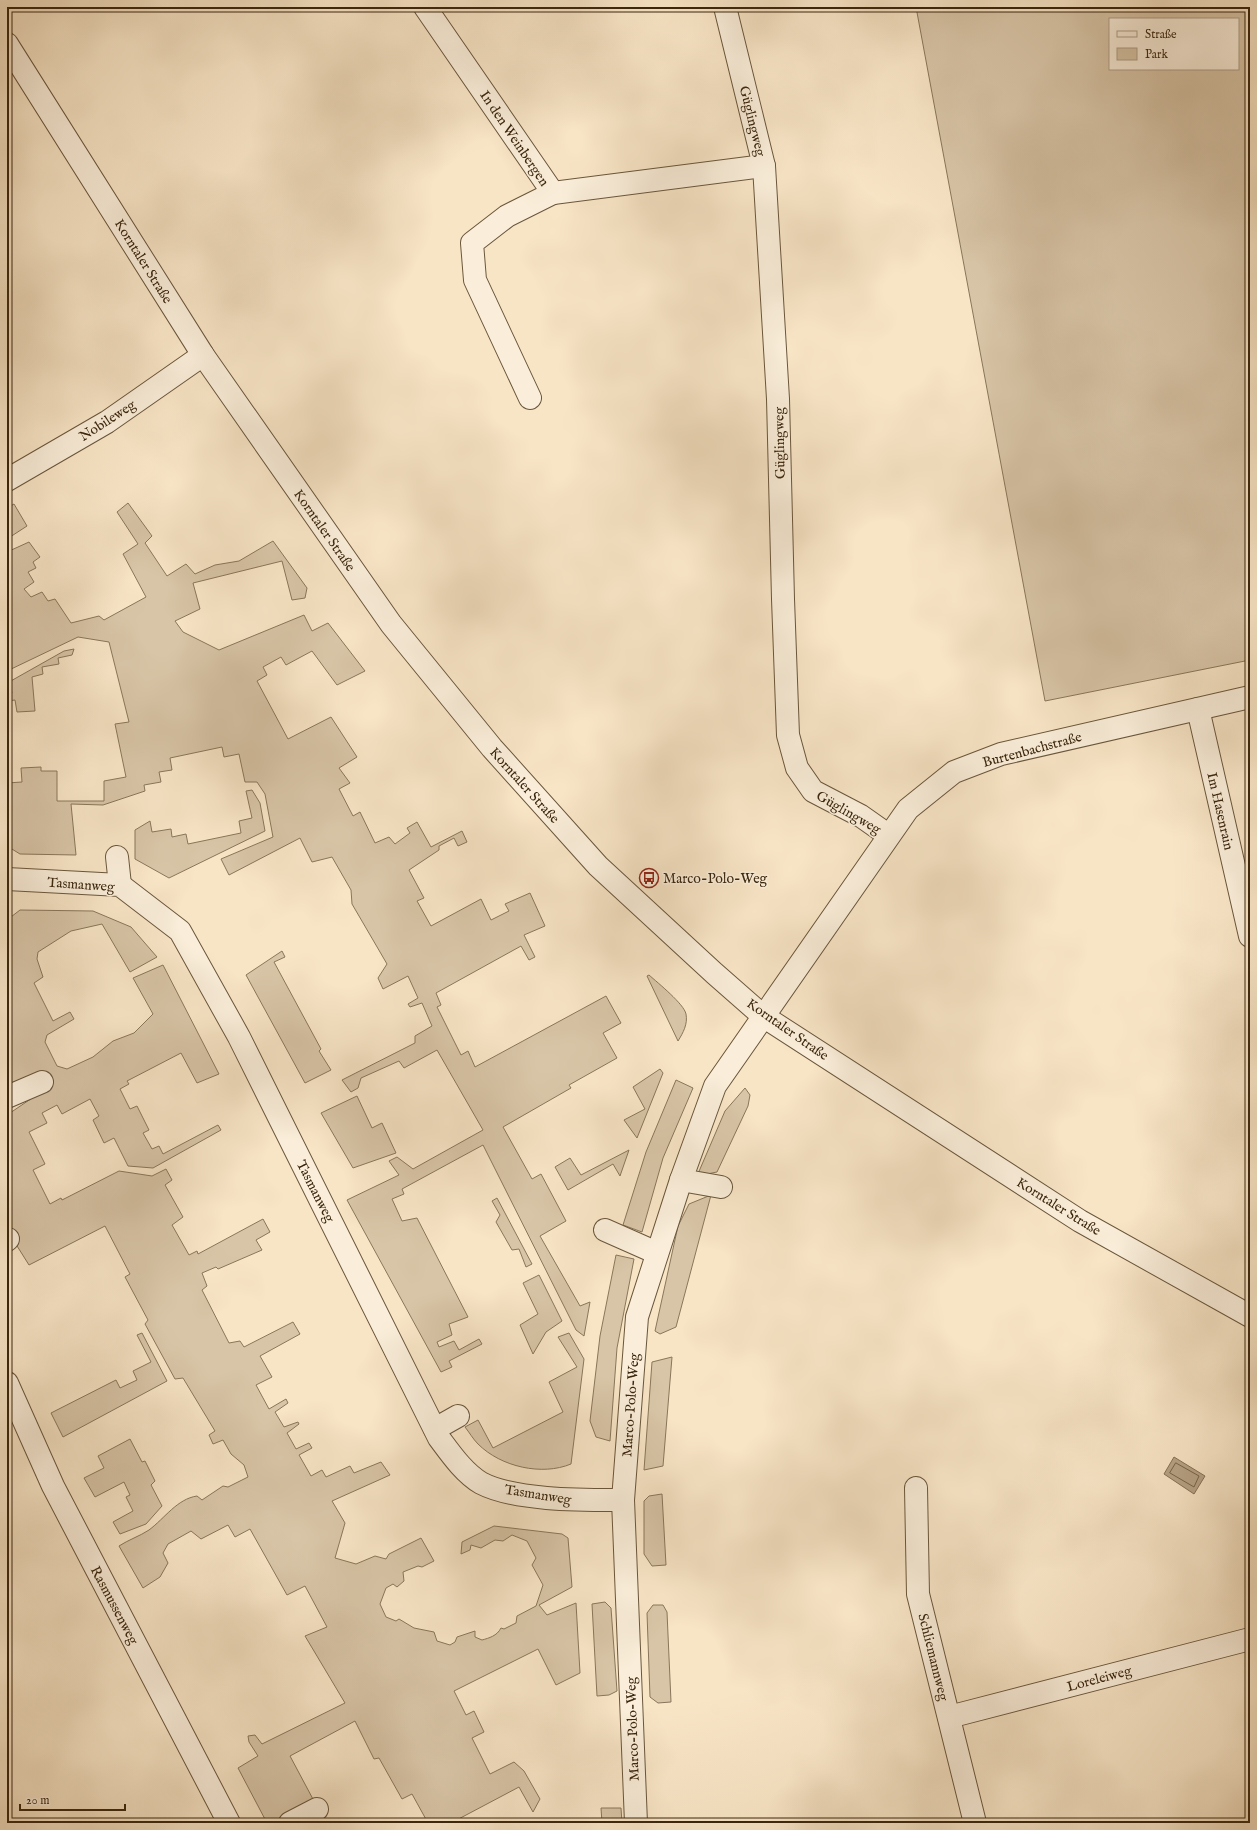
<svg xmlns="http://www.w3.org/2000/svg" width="1257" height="1830" viewBox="0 0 1257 1830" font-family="'IM FELL English',serif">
<rect width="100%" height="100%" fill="#f8e5c6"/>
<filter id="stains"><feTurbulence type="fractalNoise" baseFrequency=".005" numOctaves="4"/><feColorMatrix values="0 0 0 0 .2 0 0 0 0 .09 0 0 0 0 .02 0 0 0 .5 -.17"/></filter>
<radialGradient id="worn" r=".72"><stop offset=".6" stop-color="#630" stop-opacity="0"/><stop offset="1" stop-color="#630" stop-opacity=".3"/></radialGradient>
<g fill="#d8c5a7" stroke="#89765a" fill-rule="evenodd">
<path d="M916,7H1250V660L1045,701ZM1110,19H1238V69H1110Z"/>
<polygon points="128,503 152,536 145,543 167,576 186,564 195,574 215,565 239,561 273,541 307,588 305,598 292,600 282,561 193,583 200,609 175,621 183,632 219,650 304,615 312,631 328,623 365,671 337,685 312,651 286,665 281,657 263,667 267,675 257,681 288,739 331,717 357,757 339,768 350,783 339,789 353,816 360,812 375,843 389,837 395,844 410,833 407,828 417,822 431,847 462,831 467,842 458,846 454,838 439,846 439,850 409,870 424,898 417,901 431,926 481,899 491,920 509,911 505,904 530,893 545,926 524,935 535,957 529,960 521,946 436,993 441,1005 437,1007 461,1055 468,1051 475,1067 606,996 621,1023 603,1033 617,1058 569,1085 571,1088 503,1127 532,1179 541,1174 566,1221 540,1236 580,1306 590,1302 584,1336 576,1330 483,1145 402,1189 404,1194 392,1199 402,1221 417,1218 468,1317 449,1324 452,1335 437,1342 439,1347 454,1341 459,1350 479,1339 482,1344 449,1361 452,1367 441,1372 347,1200 399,1175 389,1161 397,1157 413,1169 483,1130 437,1050 404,1068 399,1061 361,1078 358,1088 351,1092 342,1080 415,1043 415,1036 432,1026 422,1003 410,1007 408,1004 418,998 408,976 383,989 378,978 387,964 352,904 351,890 332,857 312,862 300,838 229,875 221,859 273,837 265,794 257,782 245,782 239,754 224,757 222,747 170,758 172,770 159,772 161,782 144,785 145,791 103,805 71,804 76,855 20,854 7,846 7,783 22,782 21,768 41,767 41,771 57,771 57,801 104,801 104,781 126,777 115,724 129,722 109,642 78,637 7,671 7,552 29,542 40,557 33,562 36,568 28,572 34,582 24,589 31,597 42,592 48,601 55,599 71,623 99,616 104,620 146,597 123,554 138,544 117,512"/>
<polygon points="14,504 27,526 7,539 7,508"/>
<polygon points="74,649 72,655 58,658 59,664 42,667 43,674 32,677 35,711 17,712 15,700 7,701 7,695 12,693 9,682 64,651"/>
<polygon points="252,790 260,803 265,831 169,878 135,859 135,830 150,821 152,832 171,829 172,837 186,834 188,844 241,833 239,821 252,818 246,791"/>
<path d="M20,910L93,911L131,927L157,957L130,972L102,924L71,931L38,952L37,959L43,977L34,983L53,1021L70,1012L74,1019L47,1035L45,1042L57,1066L67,1069L93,1057L113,1041L134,1033L153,1014L133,978L163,965L219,1074L197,1083L181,1053L127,1081L129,1084L120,1089L130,1109L137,1106L149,1130L143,1133L152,1149L159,1146L163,1154L218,1125L221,1130L153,1168L128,1166L114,1138L104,1143L93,1120L99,1116L90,1099L62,1114L57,1105L42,1113L47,1123L29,1132L45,1164L33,1170L50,1204L61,1198L62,1200L119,1171L152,1176L166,1169L172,1180L165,1185L183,1217L172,1225L189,1255L197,1251L198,1254L263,1219L270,1232L256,1240L262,1250L218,1269L216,1267L202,1273L207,1286L202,1290L229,1343L240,1341L244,1347L293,1322L300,1334L260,1356L272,1377L256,1385L269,1409L286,1399L288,1403L275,1412L284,1427L298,1422L299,1424L287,1433L296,1449L309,1443L312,1448L299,1455L311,1476L322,1470L326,1477L350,1466L354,1473L381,1462L390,1475L332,1501L345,1523L335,1558L356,1564L375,1556L386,1559L389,1554L421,1538L434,1561L422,1567L418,1566L403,1572L404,1581L397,1587L393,1584L386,1588L380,1604L386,1617L396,1621L399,1619L414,1628L434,1632L437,1641L450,1645L455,1642L457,1637L475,1631V1637L482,1640C489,1638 497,1636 501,1628L504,1629L516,1623L517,1616L536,1606L543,1585L532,1565L536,1558L527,1541L512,1535L503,1541L495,1540L481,1548L471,1545L470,1550L461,1554L462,1542L494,1526L562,1534L568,1538L572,1587L539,1605L547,1615L576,1603L580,1673L556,1685L538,1649L454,1691L466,1715L474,1711L484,1732L472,1738L490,1774L514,1762L524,1771L540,1799L533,1812L519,1787L451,1823H428L412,1794L402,1799L379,1758L374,1759L355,1721L290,1756L314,1801L290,1813L283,1814L279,1819L267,1823L238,1768L258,1756L249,1742L248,1736L255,1735L262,1744L345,1703L305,1636L327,1627L305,1586L287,1595L250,1529L235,1537L228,1525L201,1539L191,1531L168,1544L163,1553L168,1563L160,1577L143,1588L119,1546C128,1540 140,1536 149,1530C165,1518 177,1499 197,1496L202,1500L223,1486L228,1487L248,1477L244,1465L231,1454L223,1440L213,1444L209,1435L215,1431L183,1378L175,1379L145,1324L148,1320L125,1277L130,1274L105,1226L29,1265L7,1230V1115L47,1088L38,1072L7,1085V920Z"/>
<polygon points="282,951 285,957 274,962 321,1049 319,1051 331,1070 305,1083 246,975"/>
<path d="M649,975C658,983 684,1004 686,1014C688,1024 683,1033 678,1041L647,976Z"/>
<polygon points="660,1069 663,1073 637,1138 624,1120 645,1109 633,1087"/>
<polygon points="676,1080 693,1088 663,1158 642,1232 623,1225 646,1152"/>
<polygon points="745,1088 750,1095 748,1106 717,1172 697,1176 725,1111"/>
<polygon points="357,1096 372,1128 382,1123 396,1153 353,1168 321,1113"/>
<polygon points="629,1150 620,1176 613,1164 568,1190 555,1167 570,1158 581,1175"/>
<polygon points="711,1195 676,1327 660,1334 655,1331 678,1226 689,1204"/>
<polygon points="497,1198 532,1264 526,1267 519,1249 512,1250 496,1222 500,1215 492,1201"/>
<polygon points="616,1255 634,1259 617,1348 610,1441 596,1437 590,1421 600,1336"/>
<polygon points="539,1275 562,1321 546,1332 533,1354 520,1325 538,1314 523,1283"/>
<polygon points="142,1333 167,1381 63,1437 51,1413 116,1380 120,1388 137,1380 133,1371 151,1362 137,1335"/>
<path d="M569,1333L584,1359L571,1464C542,1476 501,1467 478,1444C473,1439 469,1432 465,1427L478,1420L493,1448L563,1412L549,1382L577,1367L558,1337Z"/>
<polygon points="672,1357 663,1466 644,1470 652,1362"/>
<polygon points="130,1439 142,1462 145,1461 155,1481 151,1485 162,1506 146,1524 120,1534 113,1522 133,1511 126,1497 130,1495 124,1482 95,1497 84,1478 104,1468 98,1456"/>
<polygon points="662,1494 666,1565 652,1566 644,1554 644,1501 649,1496"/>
<polygon points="605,1602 611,1608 617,1691 609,1695 597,1696 592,1604"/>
<polygon points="653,1605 663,1605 667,1612 671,1702 658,1703 650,1697 647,1613"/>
<polygon points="601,1808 621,1808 622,1823 602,1823"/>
</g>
<polygon fill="#b7a487" stroke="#857256" points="1174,1457 1205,1476 1194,1494 1164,1474"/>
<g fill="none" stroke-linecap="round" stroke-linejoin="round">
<polygon stroke="#78654a" stroke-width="1" points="1176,1463 1199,1476 1194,1487 1170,1473"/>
<defs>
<g id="minor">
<polyline points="425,7 553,193 764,166"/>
<polyline points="725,7 764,166 778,399 783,599 788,735 797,768 813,791 861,816 888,835"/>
<polyline points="7,44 203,355 391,624 492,748 598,866 714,973 763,1016 1080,1221 1250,1316"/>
<polyline points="530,398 475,280 472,243 507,216 553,193"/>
<polyline points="7,480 107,422 203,355"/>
<polyline points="1198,709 1250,936"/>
<polyline points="117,857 120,885"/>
<path d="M7,879L120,885L180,931L239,1037L439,1438C451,1454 464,1473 481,1483C515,1501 585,1500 623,1500"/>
<polyline points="7,1097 42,1082"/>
<polyline points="681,1180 721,1187"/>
<polyline points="605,1230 657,1253"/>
<polyline points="7,1240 8,1239"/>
<polyline points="7,1383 53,1486 229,1823"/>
<polyline points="435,1429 458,1416"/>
<polyline points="916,1488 918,1594 975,1823"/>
<polyline points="949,1717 1250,1639"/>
<polyline points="290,1823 317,1809"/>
<polyline points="636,1823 623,1500 637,1317 681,1180 715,1086 908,809 954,772 1001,754 1250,697"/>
</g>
</defs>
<use href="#minor" stroke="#6a563b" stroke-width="24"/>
<use href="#minor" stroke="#faeeda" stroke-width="22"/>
</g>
<defs>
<symbol id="bus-ring" viewBox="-11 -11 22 22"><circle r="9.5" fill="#faeeda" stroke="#8f2418" stroke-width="1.5"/><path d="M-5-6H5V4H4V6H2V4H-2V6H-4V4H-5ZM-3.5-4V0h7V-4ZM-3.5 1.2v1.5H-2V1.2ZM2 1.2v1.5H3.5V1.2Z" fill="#8f2418"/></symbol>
</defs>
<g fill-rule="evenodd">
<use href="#bus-ring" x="638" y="867" width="22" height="22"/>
</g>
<g text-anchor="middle" stroke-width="3" stroke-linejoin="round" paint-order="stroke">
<g font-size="14" fill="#3a260d" stroke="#faeeda">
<text transform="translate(753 121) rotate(76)" y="5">Güglingweg</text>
<text transform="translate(515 138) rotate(56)" y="5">In den Weinbergen</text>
<text transform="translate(144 261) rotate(58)" y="5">Korntaler Straße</text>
<text transform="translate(107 420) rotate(-33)" y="5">Nobileweg</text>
<text transform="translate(779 443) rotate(-91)" y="5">Güglingweg</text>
<text transform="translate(325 530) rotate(55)" y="5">Korntaler Straße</text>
<text transform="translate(1032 749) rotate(-15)" y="5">Burtenbachstraße</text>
<text transform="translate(525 785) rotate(48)" y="5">Korntaler Straße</text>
<text transform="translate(1221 811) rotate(77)" y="5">Im Hasenrain</text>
<text transform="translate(849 812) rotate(30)" y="5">Güglingweg</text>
<text transform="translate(81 884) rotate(4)" y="5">Tasmanweg</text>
<text transform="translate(788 1029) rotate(35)" y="5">Korntaler Straße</text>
<text transform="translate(316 1191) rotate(63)" y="5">Tasmanweg</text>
<text transform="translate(1059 1206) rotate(32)" y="5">Korntaler Straße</text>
<text transform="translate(630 1405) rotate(-86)" y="5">Marco-Polo-Weg</text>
<text transform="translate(538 1494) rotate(9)" y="5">Tasmanweg</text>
<text transform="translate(115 1605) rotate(62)" y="5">Rasmussenweg</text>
<text transform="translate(934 1657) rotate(76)" y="5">Schliemannweg</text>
<text transform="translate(1099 1678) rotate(-15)" y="5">Loreleiweg</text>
<text transform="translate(632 1729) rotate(-92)" y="5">Marco-Polo-Weg</text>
</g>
<g font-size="14" fill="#3a260d" stroke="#faeeda" text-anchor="start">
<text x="663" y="883">Marco-Polo-Weg</text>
</g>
</g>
<rect width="1257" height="1830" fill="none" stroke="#f8e5c6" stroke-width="24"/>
<rect x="8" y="8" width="1241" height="1814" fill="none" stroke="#3a260d" stroke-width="2"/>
<rect x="12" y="12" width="1233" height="1806" fill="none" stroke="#3a260d"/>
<rect x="1109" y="18" width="130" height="52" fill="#faeeda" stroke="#ad9e88"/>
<rect x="1117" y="31" width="20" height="6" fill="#faeeda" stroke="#ad9e88"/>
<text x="1145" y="38" font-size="12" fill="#3a260d">Straße</text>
<rect x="1117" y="48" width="20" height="12" fill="#d8c5a7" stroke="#ad9e88"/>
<text x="1145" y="58" font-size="12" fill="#3a260d">Park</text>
<path d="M20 1804v6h105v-6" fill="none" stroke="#3a260d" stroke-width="2"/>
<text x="26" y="1804" font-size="12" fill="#3a260d" stroke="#faeeda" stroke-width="3" paint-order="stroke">20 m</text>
<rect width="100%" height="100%" filter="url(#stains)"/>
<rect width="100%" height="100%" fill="url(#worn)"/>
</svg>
